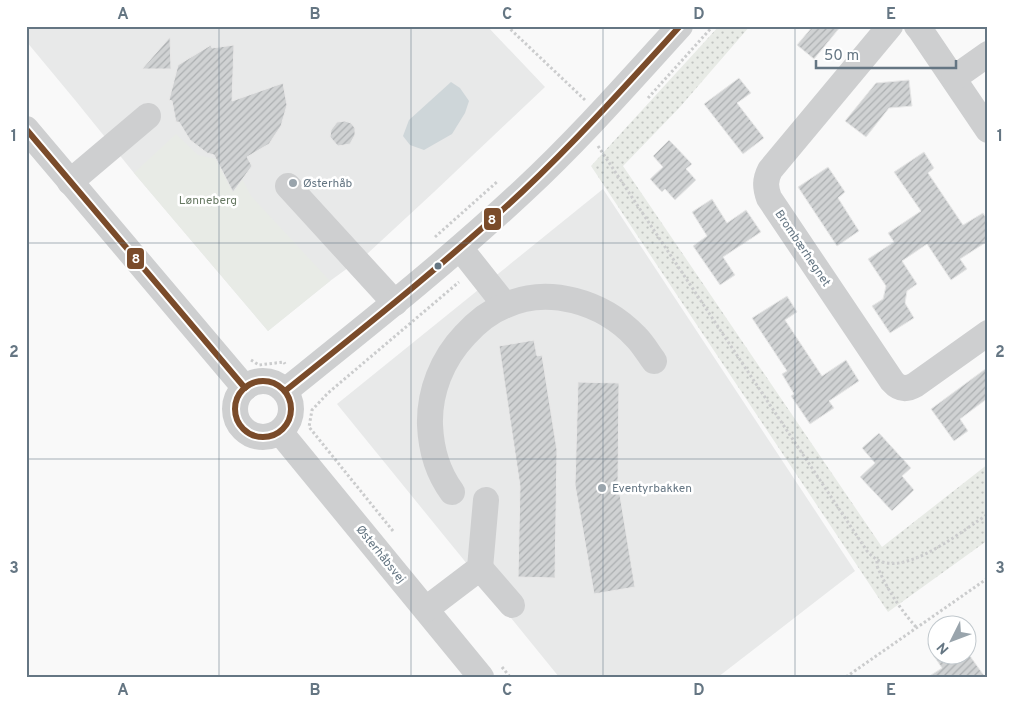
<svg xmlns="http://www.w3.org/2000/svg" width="1014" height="703" font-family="Overpass,sans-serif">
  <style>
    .built { fill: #e8e9e9 }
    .grass { fill: url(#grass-dots) }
    .park { fill: #e8ebe6 }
    .water { fill: #ced6d9 }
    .building { fill: url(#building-hatch); stroke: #e8e8e8 }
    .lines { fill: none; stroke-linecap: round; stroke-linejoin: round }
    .path { stroke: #cbcccd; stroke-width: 3; stroke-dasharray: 2.5 2.5; stroke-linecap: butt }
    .minor { stroke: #cecfd0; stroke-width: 26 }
    .bus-1-casing { stroke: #fff; stroke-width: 10 }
    .bus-1 { stroke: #7a4b2a; stroke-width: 6 }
    .grid { fill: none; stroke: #657683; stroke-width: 1; stroke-opacity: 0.55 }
    .poi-dot { fill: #99a4ac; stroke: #fff; stroke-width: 2 }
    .bus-dot { fill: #657683; stroke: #fff; stroke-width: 2 }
    .labels { text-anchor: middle; stroke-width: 5; stroke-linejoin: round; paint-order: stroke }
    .poi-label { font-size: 12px; fill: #657683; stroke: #fff; text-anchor: start }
    .park-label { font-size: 12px; fill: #687a64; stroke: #fff }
    .street-label { font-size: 12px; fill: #657683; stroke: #fff }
    .line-badge { stroke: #fff; stroke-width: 2 }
    .badge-label { font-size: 14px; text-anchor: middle; font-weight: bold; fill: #fff }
    .neatline { fill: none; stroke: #657683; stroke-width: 2 }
    .grid-label { font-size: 16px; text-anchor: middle; font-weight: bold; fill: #657683 }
  </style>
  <defs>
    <pattern id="grass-dots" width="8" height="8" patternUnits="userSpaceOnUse" patternTransform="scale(1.25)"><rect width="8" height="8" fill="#e8ebe6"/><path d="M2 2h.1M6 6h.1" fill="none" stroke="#c0c3c0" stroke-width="1.8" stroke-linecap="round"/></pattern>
    <pattern id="building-hatch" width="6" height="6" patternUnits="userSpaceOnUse" patternTransform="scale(1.25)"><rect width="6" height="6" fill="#d0d2d3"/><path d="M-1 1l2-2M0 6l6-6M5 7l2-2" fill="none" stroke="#acafb1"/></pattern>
  </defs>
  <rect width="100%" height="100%" fill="#f9f9f9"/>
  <g class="built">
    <path d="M26 26H487L545 87 434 192 367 254 330 281 268 331 134 173 75 100 26 41Z"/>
    <path d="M603 189 855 571 718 677H559L337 404Z"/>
  </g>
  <path class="grass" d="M719 26H750L680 107 623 166 882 547 988 464V540L888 612 591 166Z"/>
  <path class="park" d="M176 134 198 155 234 163 251 196 330 281 268 331 134 173Z"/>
  <path class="water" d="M451 82 460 88 469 101 465 113 452 134 424 150 410 145 403 136 409 120Z"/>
  <g class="building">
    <path d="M813 26H841L814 59 797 45Z"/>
    <path d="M170 37 171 69H142Z"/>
    <path d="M211 45 212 48 234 45 232 101 283 83 287 105 281 126 269 144 247 157 252 166 233 192 214 155 207 153 190 140 179 122H176L172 101 169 100 178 65Z"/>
    <path d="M739 78 751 93 737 103 764 138 743 154 704 104Z"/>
    <path d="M909 80 912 106 889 108 866 137 845 121 876 83Z"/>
    <path d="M345 121 351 123 355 128V135L350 144 338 146 330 137 331 130 337 122Z"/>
    <path d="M669 140 692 164 686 169 696 180 675 200 665 189 662 192 650 179 663 167 653 156Z"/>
    <path d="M924 152 934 168 928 173 963 225 983 213 988 221V241L960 259 967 269 951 280 927 244 902 261 917 284 907 291 905 303 914 318 890 333 872 306 883 299 886 286 868 259 894 242 888 233 921 211 894 172Z"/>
    <path d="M828 167 845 192 838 198 859 231 837 246 798 187Z"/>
    <path d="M712 199 727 223 746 210 761 232 723 257 735 275 720 285 693 246 707 236 692 212Z"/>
    <path d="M787 296 797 312 785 320 822 376 846 360 859 381 829 401 834 408 810 424 791 396 794 394 782 374 787 371 752 318Z"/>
    <path d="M534 340 537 356 542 355 557 450 555 578 518 577 520 486 499 346Z"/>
    <path d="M988 367V398L960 419 968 431 954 441 931 409Z"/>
    <path d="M578 382 619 383 618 483 635 587 594 594 575 485Z"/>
    <path d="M879 433 911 468 902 476 914 490 892 511 860 477 875 463 862 448Z"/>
    <path d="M934 656H970L985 677H928L942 668Z"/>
  </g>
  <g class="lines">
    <g class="path">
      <path d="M507 26 585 100"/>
      <path d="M648 98 713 26"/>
      <path d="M598 146 867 551C873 557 878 562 887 563 916 568 964 530 988 514"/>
      <path d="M435 237 498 181"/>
      <path d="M251 360 259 365 284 362 285 364"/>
      <path d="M393 531 309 427 312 410 328 393 459 282"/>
      <path d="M877 561V566C887 589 900 609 916 627"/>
      <path d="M502 667 510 677"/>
      <path d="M846 677 988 578"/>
    </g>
    <g class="minor">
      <path d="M890 26 770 170C765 180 765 187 769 198L892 381C899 389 906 390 915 385L988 333"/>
      <path d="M917 26 921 31 988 130"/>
      <path d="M954 78 988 54"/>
      <path d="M26 129 245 388"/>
      <path d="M70 182 148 116"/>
      <path d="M288 186 395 303"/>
      <path d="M460 248 505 305"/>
      <circle cx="263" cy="409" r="28"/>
      <path d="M285 391C366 326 447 262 523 191 579 139 629 82 680 26"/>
      <path d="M280 432 481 677"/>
      <path d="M452 492C438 473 431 449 430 425 429 392 442 359 465 335 476 323 489 312 504 306 548 285 603 302 636 337 643 344 648 353 654 361"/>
      <path d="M480 568 512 605"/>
      <path d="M426 609 480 568 486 500"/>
    </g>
    <defs>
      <g id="bus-1">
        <path d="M26 129 245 388"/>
        <circle cx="263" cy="409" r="28"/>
        <path d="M285 391C366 326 447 262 523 191 578 139 629 82 680 26"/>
      </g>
    </defs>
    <use href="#bus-1" class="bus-1-casing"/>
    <use href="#bus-1" class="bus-1"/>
  </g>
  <path class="grid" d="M219 26V677M411 26V677M603 26V677M795 26V677M26 243H988M26 459H988"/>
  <g class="poi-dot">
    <circle cx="293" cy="183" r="5"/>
    <circle cx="602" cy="488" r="5"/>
  </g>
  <circle class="bus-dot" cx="438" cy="266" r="4.5"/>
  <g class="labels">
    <g class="poi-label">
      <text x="303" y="187">Østerhåb</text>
      <text x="612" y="492">Eventyrbakken</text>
    </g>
    <g class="park-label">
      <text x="208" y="204">Lønneberg</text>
    </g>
    <g class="street-label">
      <text transform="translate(803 248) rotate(56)" y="4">Brombærhegnet</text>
      <text transform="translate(381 554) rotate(51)" y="4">Østerhåbsvej</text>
    </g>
  </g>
  <g class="line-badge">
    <rect x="483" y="207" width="19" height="24" rx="5" fill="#7a4b2a"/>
    <rect x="126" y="247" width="19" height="23" rx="5" fill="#7a4b2a"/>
  </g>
  <g class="badge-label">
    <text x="492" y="224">8</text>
    <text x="136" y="263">8</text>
  </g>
  <rect width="1014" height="703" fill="none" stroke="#ffffff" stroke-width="55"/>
  <g transform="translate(952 640) rotate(228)"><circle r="24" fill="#ffffff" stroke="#c1c8cd"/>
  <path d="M0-4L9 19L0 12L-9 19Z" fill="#99a4ac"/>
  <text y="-8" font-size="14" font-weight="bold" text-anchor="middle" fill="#657683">N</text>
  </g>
  <path d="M816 60v8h140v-8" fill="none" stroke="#657683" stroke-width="2.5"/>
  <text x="824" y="60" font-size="15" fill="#657683" stroke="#ffffff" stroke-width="4" paint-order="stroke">50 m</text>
  <rect x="28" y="28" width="958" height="648" class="neatline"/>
  <g class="grid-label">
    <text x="123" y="19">A</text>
    <text x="315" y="19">B</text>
    <text x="507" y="19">C</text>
    <text x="699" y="19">D</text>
    <text x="891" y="19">E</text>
    <text x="14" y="141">1</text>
    <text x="1000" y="141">1</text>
    <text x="14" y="357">2</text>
    <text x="1000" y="357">2</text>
    <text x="14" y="573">3</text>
    <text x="1000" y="573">3</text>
    <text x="123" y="695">A</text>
    <text x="315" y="695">B</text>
    <text x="507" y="695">C</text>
    <text x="699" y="695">D</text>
    <text x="891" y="695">E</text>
  </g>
</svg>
